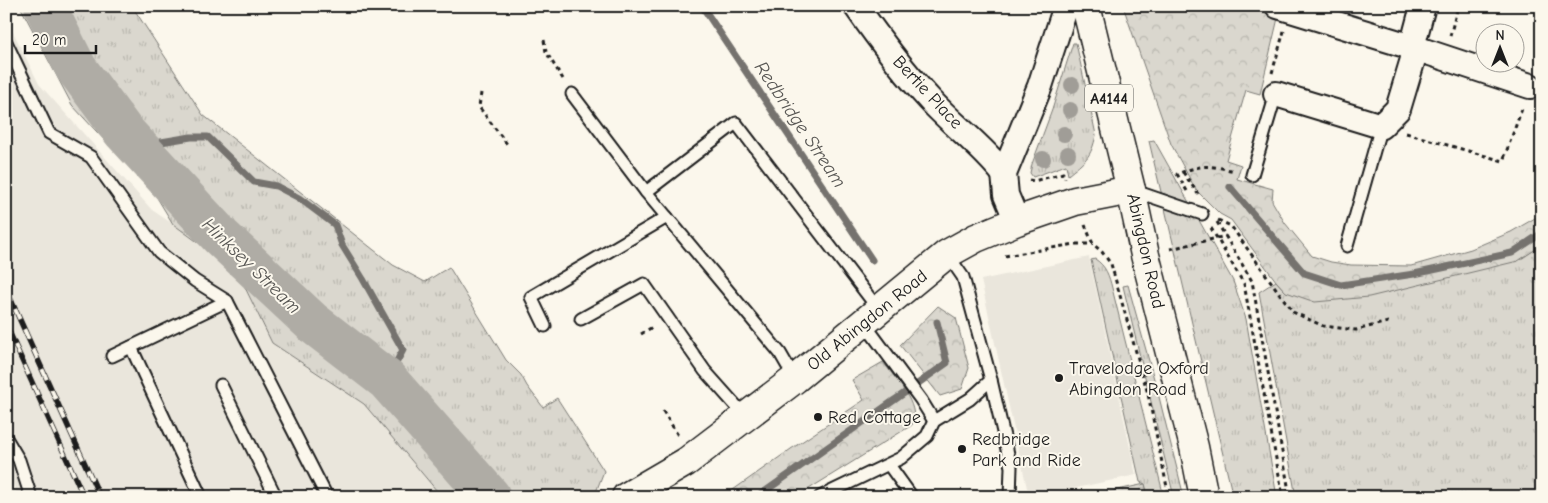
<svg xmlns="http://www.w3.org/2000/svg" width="1548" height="503" font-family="'Comic Neue',sans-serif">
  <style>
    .built { fill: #eae6dc }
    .grass { fill: url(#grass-tufts); stroke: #7b7a75 }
    .forest { fill: url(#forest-crowns); stroke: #7b7a75 }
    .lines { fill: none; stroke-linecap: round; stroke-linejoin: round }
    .stream { stroke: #74726e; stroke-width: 7 }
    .river { stroke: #afaca5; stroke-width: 42 }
    .service-casing { stroke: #1c1c1c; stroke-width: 15 }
    .minor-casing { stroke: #1c1c1c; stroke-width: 28 }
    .tertiary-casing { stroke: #1c1c1c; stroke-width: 31 }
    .primary-casing { stroke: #1c1c1c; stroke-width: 31 }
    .path { stroke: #1c1c1c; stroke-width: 3; stroke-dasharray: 4 4; stroke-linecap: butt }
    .service { stroke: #fbf7ec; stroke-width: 11 }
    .minor { stroke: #fbf7ec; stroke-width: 24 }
    .tertiary { stroke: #fbf7ec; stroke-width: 28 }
    .primary { stroke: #fbf7ec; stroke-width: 28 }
    .rail-casing { stroke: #1c1c1c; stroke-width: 5.5 }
    .rail { stroke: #fbf7ec; stroke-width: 4; stroke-dasharray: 11; stroke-linecap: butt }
    .tree { fill: #a09d97 }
    .poi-dot { fill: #1c1c1c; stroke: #fbf7ec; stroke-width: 2 }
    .labels { text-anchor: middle; stroke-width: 4; stroke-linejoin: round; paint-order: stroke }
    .shield { fill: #fbf7ec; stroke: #5f5e5a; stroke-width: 1 }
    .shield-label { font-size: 16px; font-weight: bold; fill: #1c1c1c }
    .street-label { font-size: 18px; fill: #1c1c1c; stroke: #fbf7ec }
    .poi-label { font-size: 18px; fill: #1c1c1c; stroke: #fbf7ec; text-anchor: start }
    .water-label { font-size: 19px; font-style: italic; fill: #575653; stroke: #fbf7ec }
  </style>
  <defs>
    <pattern id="grass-tufts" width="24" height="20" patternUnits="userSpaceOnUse" patternTransform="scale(1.25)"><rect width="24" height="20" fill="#dad7ce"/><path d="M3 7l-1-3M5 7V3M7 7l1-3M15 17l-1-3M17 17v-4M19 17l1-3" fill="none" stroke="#bab8b0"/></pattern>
    <pattern id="forest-crowns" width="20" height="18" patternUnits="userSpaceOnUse" patternTransform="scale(1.25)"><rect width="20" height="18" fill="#dad7ce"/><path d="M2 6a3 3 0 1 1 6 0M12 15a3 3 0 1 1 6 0" fill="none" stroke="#bab8b0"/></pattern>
  </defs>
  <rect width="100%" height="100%" fill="#fbf7ec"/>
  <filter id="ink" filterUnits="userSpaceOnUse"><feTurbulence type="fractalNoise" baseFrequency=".02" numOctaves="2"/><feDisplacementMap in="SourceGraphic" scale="10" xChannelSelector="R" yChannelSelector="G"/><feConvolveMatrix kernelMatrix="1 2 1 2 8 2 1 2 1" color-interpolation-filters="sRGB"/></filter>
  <g filter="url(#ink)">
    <g class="built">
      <path d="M6 18 39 84 152 210 234 265 272 343 364 404 442 497H19L6 471Z"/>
      <path d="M1089 257 1136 475 1035 497H1029L981 280Z"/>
    </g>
    <g class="grass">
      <path d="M20 6H132L203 115 393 265 425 282 449 267 506 360 521 375 527 386 543 407 557 398 604 471 596 492 586 497H442L364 404 272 343 237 271 173 224 156 196 72 105Z"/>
      <path d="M1073 43H1076L1096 135C1091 158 1085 161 1068 175L1066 165 1033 177 1030 173 1032 164 1052 110Z"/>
      <path d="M1154 140 1233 281 1246 319 1277 497H1233L1149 141Z"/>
      <path d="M1542 245V497H1296L1259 292 1276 281 1286 292 1517 261Z"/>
      <path d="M1095 259C1106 266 1109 276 1112 288L1164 497H1148L1145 484 1140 482 1091 260Z"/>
      <path d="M1128 285 1159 397 1184 497H1174L1123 286Z"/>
    </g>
    <g class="forest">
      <path d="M1123 6H1254L1263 12 1278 18 1260 94 1246 90 1226 160 1241 165 1237 179 1273 189 1272 201 1285 223 1312 256 1331 262 1351 265 1411 266 1471 249 1511 232 1542 214V245L1518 261 1369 297 1315 302 1286 292 1276 281 1231 220 1220 214 1196 190 1171 144Z"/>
      <path d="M938 306 956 318 969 368 962 389 940 396 900 345Z"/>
      <path d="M883 362C894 377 921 405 912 425L796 497H723L791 449 864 400 852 380Z"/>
      <path d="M1145 484 1148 497H1085Z"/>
    </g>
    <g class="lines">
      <g class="stream">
        <path d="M702 6 872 260"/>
        <path d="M137 146 191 137H208L254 182 276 186 299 198 335 225 342 245 363 279 403 350 387 380"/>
        <path d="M1230 187 1304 273 1341 285 1414 274 1512 253 1542 233"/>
        <path d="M757 497 947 363 937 322"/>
      </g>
      <path class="river" d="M45 6 76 68 123 131 221 237 313 323 387 380 490 497"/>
      <defs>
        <g id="service">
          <path d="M6 42 49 133 91 157 159 252 195 281 227 301"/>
          <path d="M572 94 646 192"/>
          <path d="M1252 175 1276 94"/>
          <path d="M1132 190 1202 214"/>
          <path d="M1347 246 1381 126"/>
          <path d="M947 254 963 277 991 380 1011 467 1010 497"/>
          <path d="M581 319 644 284 705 371 746 417"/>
          <path d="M864 323 921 400 934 421"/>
          <path d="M545 326 531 297 667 217"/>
          <path d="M131 347 201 497"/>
          <path d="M112 356 227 301 327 497"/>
          <path d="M795 379 780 353 646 192 736 123 879 310"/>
          <path d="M221 385 276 497"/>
          <path d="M6 438 19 460 31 497"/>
          <path d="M889 465 912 497"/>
          <path d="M820 497 901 458 927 436 934 421 970 399 991 380"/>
        </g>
        <g id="minor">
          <path d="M856 6C879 39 903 71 930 100 954 126 982 146 1004 174"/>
          <path d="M1278 6 1412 47 1530 86"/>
          <path d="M1276 94 1381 126 1398 109 1413 59 1412 47 1423 6"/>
          <path d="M1017 221 1006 195 1004 174 1040 86 1066 6"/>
        </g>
        <path id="tertiary" d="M626 497 686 462 795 379 947 254 976 238 1017 221 1075 201 1131 190"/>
        <path id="primary" d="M1086 6 1131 190 1145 255 1194 447 1204 497"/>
      </defs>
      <use href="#service" class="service-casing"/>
      <use href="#minor" class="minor-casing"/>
      <use href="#tertiary" class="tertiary-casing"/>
      <use href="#primary" class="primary-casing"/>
      <g class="path">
        <path d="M1450 36 1458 6"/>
        <path d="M544 40 546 52 563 79"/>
        <path d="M1272 73 1284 31"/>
        <path d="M481 93 479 107 507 144"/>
        <path d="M1406 133 1503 161 1523 106"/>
        <path d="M1183 172 1198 194"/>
        <path d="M1029 180 1034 181 1063 173 1065 178"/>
        <path d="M1187 191 1177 174C1203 164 1208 165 1235 171"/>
        <path d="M1218 220 1231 226 1293 312 1323 326 1356 330 1392 321"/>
        <path d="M1217 222 1252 281 1290 497"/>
        <path d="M1085 225 1093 244 1102 252 1111 264 1148 394 1169 497"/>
        <path d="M1211 228 1244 284 1283 497"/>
        <path d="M1170 249 1226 236"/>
        <path d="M1005 256 1075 244H1093"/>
        <path d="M641 334 654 326"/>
        <path d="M663 411 679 437"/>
      </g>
      <use href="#service" class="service"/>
      <use href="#minor" class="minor"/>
      <use href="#tertiary" class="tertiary"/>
      <use href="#primary" class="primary"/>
      <defs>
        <g id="rail">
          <path d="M6 289 100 497"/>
          <path d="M6 325 84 497"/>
        </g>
      </defs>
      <use href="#rail" class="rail-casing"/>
      <use href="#rail" class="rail"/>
    </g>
    <g class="tree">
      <circle cx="1072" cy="85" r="8"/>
      <circle cx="1070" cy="110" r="8"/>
      <circle cx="1064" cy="134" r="8"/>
      <circle cx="1068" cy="154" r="8"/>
      <circle cx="1043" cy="159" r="8"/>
    </g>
  </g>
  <g class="poi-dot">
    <circle cx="1059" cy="378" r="5"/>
    <circle cx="818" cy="417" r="5"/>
    <circle cx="962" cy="449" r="5"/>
  </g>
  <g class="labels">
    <rect class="shield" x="1085" y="84.5" width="48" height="27" rx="4"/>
    <g class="shield-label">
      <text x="1109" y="104">A4144</text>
    </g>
    <g class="street-label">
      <text transform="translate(928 92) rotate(47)" y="6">Bertie Place</text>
      <text transform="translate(1146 251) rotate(77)" y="6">Abingdon Road</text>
      <text transform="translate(867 320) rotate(-39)" y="6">Old Abingdon Road</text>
    </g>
    <g class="poi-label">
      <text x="1069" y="374">Travelodge Oxford<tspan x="1069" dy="21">Abingdon Road</tspan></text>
      <text x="828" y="423">Red Cottage</text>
      <text x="972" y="445">Redbridge<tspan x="972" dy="21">Park and Ride</tspan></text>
    </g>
    <g class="water-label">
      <text transform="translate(801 124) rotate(56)" y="7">Redbridge Stream</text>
      <text transform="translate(252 265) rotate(44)" y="7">Hinksey Stream</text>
    </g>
  </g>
  <rect width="1548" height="503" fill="none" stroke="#fbf7ec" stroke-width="25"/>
  <rect x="12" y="12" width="1523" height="478" fill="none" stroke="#1c1c1c" stroke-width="2" filter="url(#ink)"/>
  <g transform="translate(1500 48)"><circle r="24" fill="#fbf7ec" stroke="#a29f99"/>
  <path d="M0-4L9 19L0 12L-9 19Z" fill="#1c1c1c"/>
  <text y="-8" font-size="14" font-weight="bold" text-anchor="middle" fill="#1c1c1c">N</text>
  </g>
  <path d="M25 45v8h71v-8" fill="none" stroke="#1c1c1c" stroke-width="2.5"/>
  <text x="32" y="45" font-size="15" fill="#1c1c1c" stroke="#fbf7ec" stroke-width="4" paint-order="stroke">20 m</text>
</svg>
